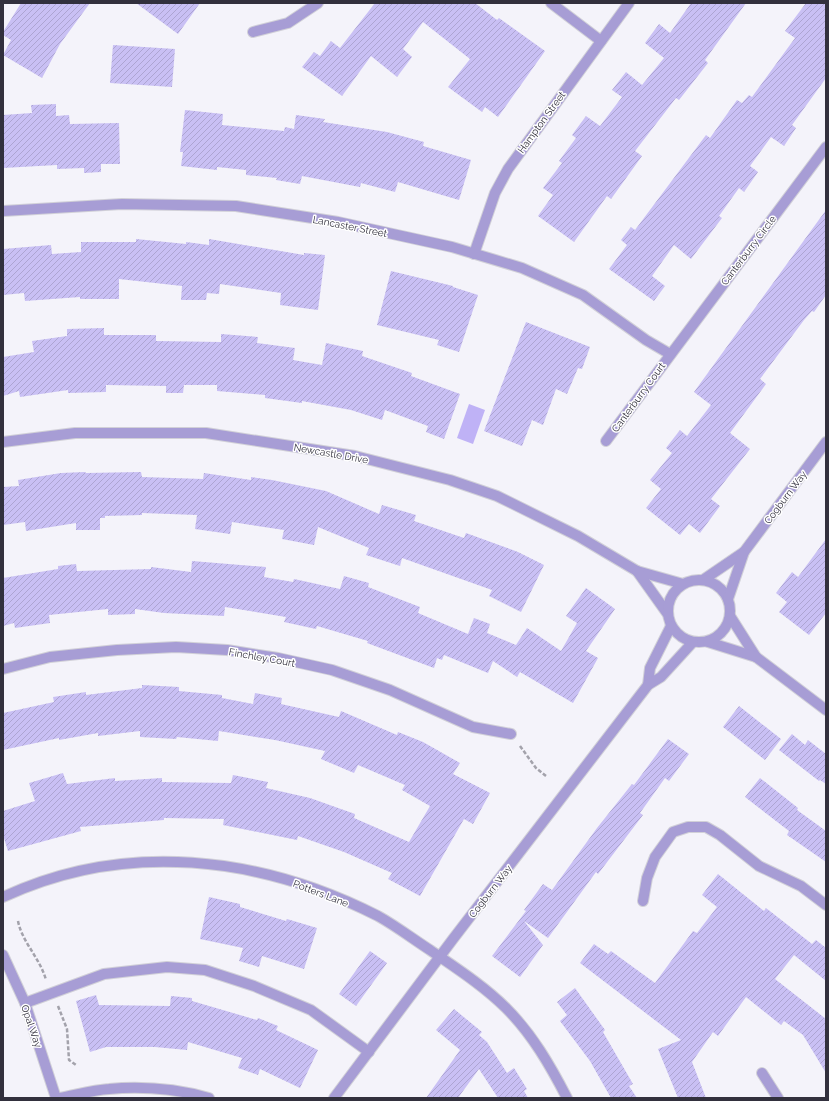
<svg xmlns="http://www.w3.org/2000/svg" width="829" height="1101" font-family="Raleway,sans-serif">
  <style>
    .water { fill: #bfb2f6 }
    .building { fill: url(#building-hatch) }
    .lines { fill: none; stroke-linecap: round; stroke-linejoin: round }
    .minor-casing { stroke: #d1d0d8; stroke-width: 12 }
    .path { stroke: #a3a2ab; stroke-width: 2.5; stroke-dasharray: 4 2; stroke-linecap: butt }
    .minor { stroke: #a79dd5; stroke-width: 10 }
    .labels { text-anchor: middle; stroke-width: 3; stroke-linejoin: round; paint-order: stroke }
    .street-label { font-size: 10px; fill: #32303d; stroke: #fff }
  </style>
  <defs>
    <pattern id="building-hatch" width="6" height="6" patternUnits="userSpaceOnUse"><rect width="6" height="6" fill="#c9c0f4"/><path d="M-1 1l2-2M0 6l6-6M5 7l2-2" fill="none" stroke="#ada5d2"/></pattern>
  </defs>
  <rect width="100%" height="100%" fill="#f4f3fa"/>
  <path class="water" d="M469 404 485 410 473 444 457 438Z"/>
  <g class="building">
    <path d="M21 3H90L60 44 42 78 3 55 11 40 3 35V32Z"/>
    <path d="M136 3H200L178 34Z"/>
    <path d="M375 3H475L497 20 499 18 545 51 498 117 485 107 482 112 448 87 470 59 423 22 403 49 412 57 397 77 371 56 342 96 302 67 314 52 320 56 331 41 340 48Z"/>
    <path d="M691 3H746L705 60 708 63 679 100 676 98 635 151 642 156 611 199 607 196 574 242 538 216 553 195 543 188 562 163 559 161 576 138 572 135 586 116 600 126 622 97 612 90 626 72 642 85 664 58 645 43 659 24 670 33Z"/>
    <path d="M806 3H826V78L792 125 796 128 784 146 771 137 750 166 758 172 744 192 739 188 719 216 722 218 691 259 674 245 652 276 665 286 654 301 609 269 627 245 621 240 631 227 635 230 706 135 710 138 737 100 742 103 749 95 752 97 795 38 785 31Z"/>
    <path d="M113 45 175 49 172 87 110 83Z"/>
    <path d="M56 104V116L69 115 70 124 119 123 120 164H101V172L84 173V168L57 169V165L3 168V115L32 113 31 105Z"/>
    <path d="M185 110 223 114 222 125 284 131 285 127 294 129 296 115 325 119 323 122 387 132 424 142 423 146 471 160 459 200 398 182 395 192 361 183 360 187 302 176 300 184 276 180 277 178 246 175V170L217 167V170L181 166 183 152H180Z"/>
    <path d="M826 210V295L814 312 812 311 804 320 760 379 766 384 730 433 750 449 711 499 720 506 700 533 689 524 680 535 646 508 661 489 650 480 672 453 666 448 680 430 687 436 711 405 694 392Z"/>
    <path d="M136 239 186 244V242L209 245V239L304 255V253L325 255 318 310 280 305 281 293 220 284 219 294 207 293 206 300H181L182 286 119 279V299H80V297L25 301 24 293 3 295V249L51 245 52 254 81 252V242H136Z"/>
    <path d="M391 271 453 286V287L478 295 459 352 437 345 439 340 377 325Z"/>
    <path d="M526 322 590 347 582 369 578 368 567 394 556 389 543 425 532 420 522 446 484 431Z"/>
    <path d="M104 328V335H156V341L221 342V334L258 337 257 343 295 348 293 360 322 365 326 343 363 351 362 356 412 373 411 376 460 394 444 439 426 432 428 426 385 410 382 420 351 410 302 401V403L265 398V395L217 391V385H184L183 393H166V386L106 385V392L68 393V390L20 397 19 391 3 396V357L34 352 32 341 67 336V329Z"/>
    <path d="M85 472 86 473 141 472 142 477 203 479 204 473 251 480V477L272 480 326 491 379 514 382 505 416 515 414 521 464 538 466 533 518 552 544 565 521 612 489 596 492 590 402 558 400 566 366 555 369 548 318 527 314 545 282 539 284 530 232 522 230 534 195 529 197 515 142 513V515L105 516V518H100V530H76V523L26 531 25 522 3 525V487L19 486 18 480 61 473Z"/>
    <path d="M826 539V613L809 635 779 612 787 602 776 593 792 572 798 577Z"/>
    <path d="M192 561 266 567 264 577 293 582 294 579 340 589 344 576 369 583 368 587 420 607 418 613 468 634 474 618 490 624 487 633 516 645 527 628 561 651 577 623 566 616 586 588 615 609 586 651 598 658 573 703 520 672 517 677 493 661 488 673 444 655 442 660 437 658 434 668 367 643 368 641 317 626 316 629 284 622 286 617 225 607 224 616 164 613 135 609V614L108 615V609L49 615 50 623 15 628 14 623 3 626V578L58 569V566L76 564 77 571 151 569V567L191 572Z"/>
    <path d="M142 685 179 687V691L222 695V698L253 704 255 693 282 698 281 704 339 717 341 711 397 735 398 732 423 742 460 763 453 774 490 793 473 824 464 819 420 896 388 879 392 873 344 852 298 836 297 840 223 825 224 819 164 818V820L80 827 81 831 8 851 3 835V811L35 801 29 783 63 773 67 784 115 778V781L162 778V782L231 783 233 775 268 782 266 788 310 798 355 814 354 818 409 842 430 806 402 790 405 785 358 765 354 773 321 759 325 751 275 740 219 731 218 741 177 737 176 739 140 737V731L98 736V733L59 740V738L3 750V713L54 702 53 697 86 692V695L142 688Z"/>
    <path d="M739 706 781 739 765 760 723 727Z"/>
    <path d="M792 734 805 745 808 740 826 754V784L820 780 819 781 779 750Z"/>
    <path d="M668 739 689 754 669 781 665 778 640 813 643 815 598 874 596 872 548 938 524 921 543 945 520 977 492 956 526 911 524 910 543 884 552 890 597 828 632 784 634 785Z"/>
    <path d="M760 778 798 808 797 810 826 831V862L787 835 789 831 745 797Z"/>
    <path d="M718 874 764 911 766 908 812 944 816 940 826 948V981L794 955 775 979 826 1019V1073L803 1035 784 1021 781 1025 746 997 718 1036 713 1032 692 1062 706 1098H678L658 1049 681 1040 580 963 594 944 608 954 611 951 655 983 693 931 697 933 717 907 702 895Z"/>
    <path d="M209 897 240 904V907L286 921 287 919 317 928 304 969 262 956 259 967 239 961 243 948 200 939Z"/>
    <path d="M370 951 387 963 356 1006 339 994Z"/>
    <path d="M575 988 605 1030 603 1032 633 1084 629 1086 637 1098H611L590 1061 560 1021 567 1015 557 1002Z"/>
    <path d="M96 995 99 1005 170 1006 171 996 192 998V1001L257 1020 258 1018 278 1026 276 1030 318 1050 300 1088 260 1069 258 1075 238 1068 242 1058 188 1042 187 1050 155 1047H106L90 1052 76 1001Z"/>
    <path d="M454 1009 482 1032 479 1035 487 1042 507 1073 514 1068 527 1089 524 1091 528 1098H498L479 1069 458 1098H426L460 1050 436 1030Z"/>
  </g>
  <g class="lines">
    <defs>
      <g id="minor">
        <path d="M551 3 601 41"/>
        <path d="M253 32 288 23 318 3"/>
        <path d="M3 211 122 204 236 206 338 222 452 247 522 268 583 295 646 340 670 354"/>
        <path d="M474 254 495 193 508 169 629 3"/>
        <path d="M606 441 826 147"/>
        <path d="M3 442 75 433H206L355 456 450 480 497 496 578 536 637 571 683 584"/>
        <path d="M637 571 667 613"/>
        <path d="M703 580 744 552"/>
        <circle cx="699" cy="611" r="31"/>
        <path d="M728 599 744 552 826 442"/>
        <path d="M730 616 756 657"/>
        <path d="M708 642 756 657 826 710"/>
        <path d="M3 669 50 657 117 650 176 647 227 650 278 658 332 670 390 690 473 727 511 734"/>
        <path d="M648 685 650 668 671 626"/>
        <path d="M3 897C125 840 260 856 378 916 396 926 413 939 430 950 456 968 484 986 506 1008 532 1034 550 1065 567 1098"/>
        <path d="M643 901 647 878 655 857 673 832 688 827H706L720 835 759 866 801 886 826 905"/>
        <path d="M3 955 25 1003 56 1098"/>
        <path d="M25 1003 104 974 167 967 205 970 254 986 311 1010 369 1052"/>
        <path d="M762 1073 778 1098"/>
        <path d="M60 1098C76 1095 93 1090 109 1089 143 1086 177 1089 209 1098"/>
        <path d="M334 1098 453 939 648 685 661 677 693 642"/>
      </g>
    </defs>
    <use href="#minor" class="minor-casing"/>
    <g class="path">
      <path d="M520 746 536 768 546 776"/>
      <path d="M18 921C22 942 40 958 46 980"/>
      <path d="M58 1006 67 1029 69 1060 76 1065"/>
    </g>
    <use href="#minor" class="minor"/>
  </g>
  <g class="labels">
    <g class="street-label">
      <text transform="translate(541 122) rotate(-54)" y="4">Hampton Street</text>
      <text transform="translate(350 226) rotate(11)" y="4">Lancaster Street</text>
      <text transform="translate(748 250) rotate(-53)" y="4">Canterburry Circle</text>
      <text transform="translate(638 397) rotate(-54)" y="4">Canterburry Court</text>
      <text transform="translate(331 453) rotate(10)" y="4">Newcastle Drive</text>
      <text transform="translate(785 497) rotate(-53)" y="4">Cogburn Way</text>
      <text transform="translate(262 657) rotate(10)" y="4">Finchley Court</text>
      <text transform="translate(490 891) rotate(-52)" y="4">Cogburn Way</text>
      <text transform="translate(321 893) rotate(21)" y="4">Potters Lane</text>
      <text transform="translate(32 1026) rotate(71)" y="4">Opal Way</text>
    </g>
  </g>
  <rect width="829" height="1101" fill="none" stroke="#32303d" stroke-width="8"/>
</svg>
